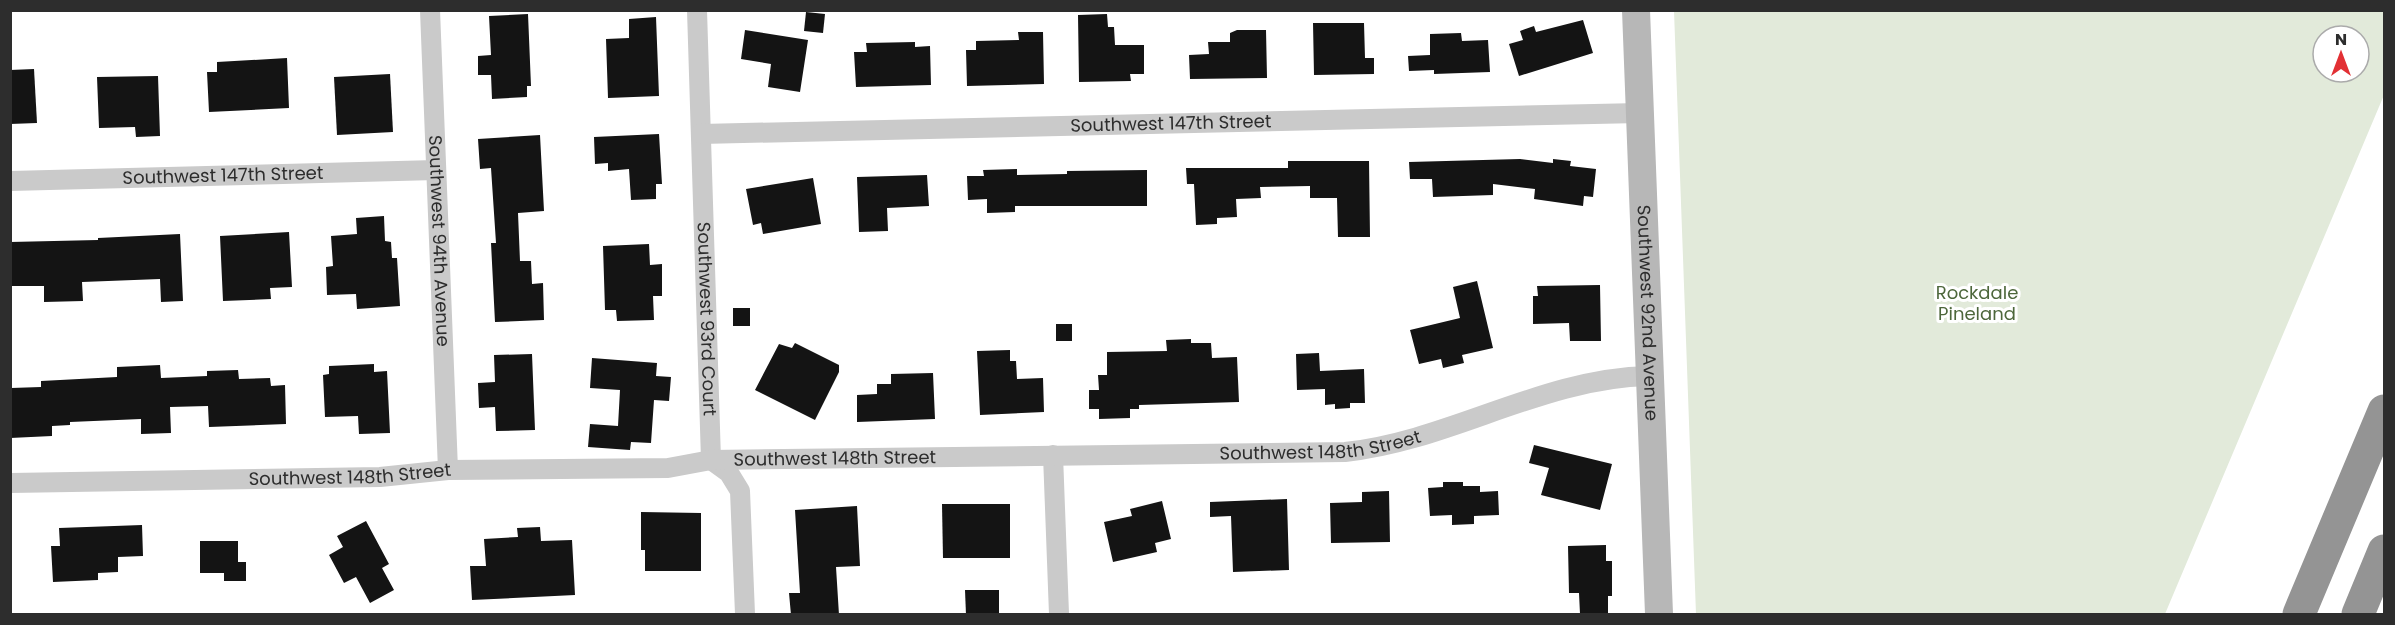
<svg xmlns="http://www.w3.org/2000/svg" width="2395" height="625" font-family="Poppins,sans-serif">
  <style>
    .green { fill: #e2eada; fill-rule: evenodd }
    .building { fill: #141414 }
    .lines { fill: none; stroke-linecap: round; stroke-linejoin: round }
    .street { stroke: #cacaca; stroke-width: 20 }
    .secondary { stroke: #b7b7b7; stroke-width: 28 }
    .highway { stroke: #949494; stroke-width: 33 }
    .labels { text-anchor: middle; stroke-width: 6; stroke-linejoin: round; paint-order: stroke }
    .street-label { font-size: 18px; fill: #2d2d2d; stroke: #fff }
    .park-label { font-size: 18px; fill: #4d673b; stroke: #fff }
  </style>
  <rect width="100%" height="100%" fill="#fff"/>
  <path class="green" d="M1674 11H2384V95L2165 614H1696ZM2323 36H2359V72H2323Z"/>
  <g class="building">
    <path d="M806 12 825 14 823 33 804 31Z"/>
    <path d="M528 14 531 86H527V97L492 99 491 75H478V56L491 55 489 16Z"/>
    <path d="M1107 14 1108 27H1114L1115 45H1144V74H1130L1131 81 1079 82 1078 15Z"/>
    <path d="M656 17 659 96 608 98 606 39 629 38V19Z"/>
    <path d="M1583 20 1593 53 1519 76 1509 44 1523 40 1520 31 1534 26 1536 32Z"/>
    <path d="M1313 23H1364L1365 58H1374V74L1314 75Z"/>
    <path d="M745 30 808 40 800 92 768 87 771 64 741 59Z"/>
    <path d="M1237 30H1266L1267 78 1190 79 1189 55 1209 54 1208 42H1230V33Z"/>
    <path d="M1018 32H1043L1044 84 967 86 966 50H976V41L1019 40Z"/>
    <path d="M1461 33 1462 41 1488 40 1490 72 1434 74V70L1409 71 1408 56 1430 55V34Z"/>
    <path d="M915 42V47L930 46 931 85 856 87 854 52H867L866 43Z"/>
    <path d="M287 58 289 108 209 112 207 72H217V62Z"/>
    <path d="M34 69 37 123 10 124V70Z"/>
    <path d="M390 74 393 132 337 135 334 77Z"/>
    <path d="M158 76 160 136 136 137 135 127 99 128 97 77Z"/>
    <path d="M659 134 662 184H656V199L631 200 629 169 608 171V163L595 164 594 137Z"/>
    <path d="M540 135 544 211 518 213 520 261H531L532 284 543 283 544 320 495 322 491 243H496L491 168 480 169 478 139Z"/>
    <path d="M1520 159 1553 163V159L1571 161 1570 166 1596 169 1593 197 1584 196 1583 206 1534 199 1535 189 1493 184V195L1433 197 1432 179H1410L1409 162Z"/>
    <path d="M1288 161H1369L1370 237H1338L1337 198H1310V186L1260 187 1261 198 1236 199 1237 217 1217 218V224L1196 225 1194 184H1187L1186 168H1288Z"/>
    <path d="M1017 169V175L1067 174V171L1147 170V206H1015V212L987 213V199L968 200 967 176H984L983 170Z"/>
    <path d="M927 175 929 206 887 208 888 231 859 232 857 177Z"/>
    <path d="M813 178 821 224 763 234 761 223 753 225 746 189Z"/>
    <path d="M384 216 385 241 391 242 392 258H397L400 306 357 309 356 294 327 295 326 267 333 266 331 236 357 234 356 218Z"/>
    <path d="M289 232 292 287 270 288 271 299 223 301 220 236Z"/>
    <path d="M180 234 183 301 161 302 160 279 82 282 83 301 44 302V286H10V242L98 240V238Z"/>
    <path d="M649 244 650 265 662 264V296H653L654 320 617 321 616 310H605L603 246Z"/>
    <path d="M1477 281 1493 348 1462 355 1464 363 1443 368 1441 359 1419 364 1410 330 1460 318 1453 287Z"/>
    <path d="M1600 285 1601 341H1570L1569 323 1533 324V296H1538L1537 286Z"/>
    <rect x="733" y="308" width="17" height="18"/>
    <rect x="1056" y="324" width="16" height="17"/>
    <path d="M1191 339V343H1211L1212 358 1237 357 1239 402 1139 405V409H1130V418L1099 419V409H1089V390H1099L1098 375H1107V352L1167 351 1166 340Z"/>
    <path d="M795 343 839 365V372L815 420 755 390 779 344 792 348Z"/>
    <path d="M1010 350V361H1016L1017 379 1043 378 1044 412 980 415 977 351Z"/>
    <path d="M1319 353 1320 371 1364 369 1365 403H1350V408L1335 409V404L1325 405V389L1297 390 1296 354Z"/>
    <path d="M532 354 535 430 496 431 495 407 479 408 478 383 495 382 494 355Z"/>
    <path d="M592 358 657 363 656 376 671 377 669 401 654 400 651 443 631 442 630 450 588 447 590 424 618 426 620 390 590 388Z"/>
    <path d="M374 364V372L387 371 390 433 359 434 358 416 325 417 323 375 329 374V366Z"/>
    <path d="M160 365 161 378 207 376V371L238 370 239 379 270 378 271 386 285 385 286 424 209 427 208 406 170 407 171 433 141 434V419L70 422V425L52 426V436L10 438 11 388 41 387V381L117 377V367Z"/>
    <path d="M933 373 935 419 857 422V395L877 394V384H891V374Z"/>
    <path d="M1534 445 1612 464 1600 510 1541 495 1549 468 1529 463Z"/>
    <path d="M1443 482H1463V486H1480V492L1498 491 1499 515 1474 516V524L1452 525V515L1430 516 1428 488 1443 487Z"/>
    <path d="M1389 491 1390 542 1331 543 1330 503 1362 502V492Z"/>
    <path d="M1287 499 1289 570 1233 572 1231 516 1210 517V502Z"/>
    <path d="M1162 501 1171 539 1155 543 1157 552 1113 562 1104 522 1132 516 1130 509Z"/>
    <path d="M942 504H1010V558H943Z"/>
    <path d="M857 506 860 566 836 567 839 615H791L789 593H800L795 510Z"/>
    <path d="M641 512 701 513V571H645V550H641Z"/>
    <path d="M366 521 389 564 382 568 394 590 370 603 356 577 344 583 329 555 343 547 337 536Z"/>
    <path d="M142 525 143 556 118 557V572L98 573V580L53 582 51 546H60L59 528Z"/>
    <path d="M540 527 541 541 572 540 575 595 472 600 470 566H486L484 539 518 537 517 528Z"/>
    <path d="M200 541H238V562H246V581H224V573H200Z"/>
    <path d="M1606 545V561H1612V596H1608V614H1580L1579 593H1569L1568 546Z"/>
    <path d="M965 590H999V615H966Z"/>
  </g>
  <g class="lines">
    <g class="street">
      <path id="s1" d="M430 10 448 470"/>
      <path id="s2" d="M697 10 711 460"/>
      <path id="s3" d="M701 134 1640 113"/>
      <path id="s4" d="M10 181 436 170"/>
      <path d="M1053 455 1059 614"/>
      <path d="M711 460 729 473 740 491 745 614"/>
      <path id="s5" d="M10 483 380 477 448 470 668 468 711 460 1345 452C1450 441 1542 378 1649 376"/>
    </g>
    <path class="secondary" id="s6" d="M1636 10 1659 614"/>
    <g class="highway">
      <path d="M2299 614 2384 411"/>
      <path d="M2358 614 2384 551"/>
    </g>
  </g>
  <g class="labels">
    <g class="street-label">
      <text dy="6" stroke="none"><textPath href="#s3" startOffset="470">Southwest 147th Street</textPath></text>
      <text dy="6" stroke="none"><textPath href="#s4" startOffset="213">Southwest 147th Street</textPath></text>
      <text dy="6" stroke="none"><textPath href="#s1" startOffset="231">Southwest 94th Avenue</textPath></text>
      <text dy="6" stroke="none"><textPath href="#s6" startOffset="303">Southwest 92nd Avenue</textPath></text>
      <text dy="6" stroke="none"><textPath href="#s2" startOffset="309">Southwest 93rd Court</textPath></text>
      <text dy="6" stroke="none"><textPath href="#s5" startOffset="1312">Southwest 148th Street</textPath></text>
      <text dy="6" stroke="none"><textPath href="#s5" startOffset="826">Southwest 148th Street</textPath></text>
      <text dy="6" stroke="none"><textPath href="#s5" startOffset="340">Southwest 148th Street</textPath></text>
    </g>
    <g class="park-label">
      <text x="1977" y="299">Rockdale<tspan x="1977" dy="21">Pineland</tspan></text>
    </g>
  </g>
  <rect width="2395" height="625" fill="none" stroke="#2d2d2d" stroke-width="24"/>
  <g transform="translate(2341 54)"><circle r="28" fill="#ffffff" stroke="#ababab" stroke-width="1.5"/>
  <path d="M0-4.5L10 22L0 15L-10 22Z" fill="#e23034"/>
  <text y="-9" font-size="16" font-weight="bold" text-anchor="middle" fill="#2d2d2d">N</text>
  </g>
</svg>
